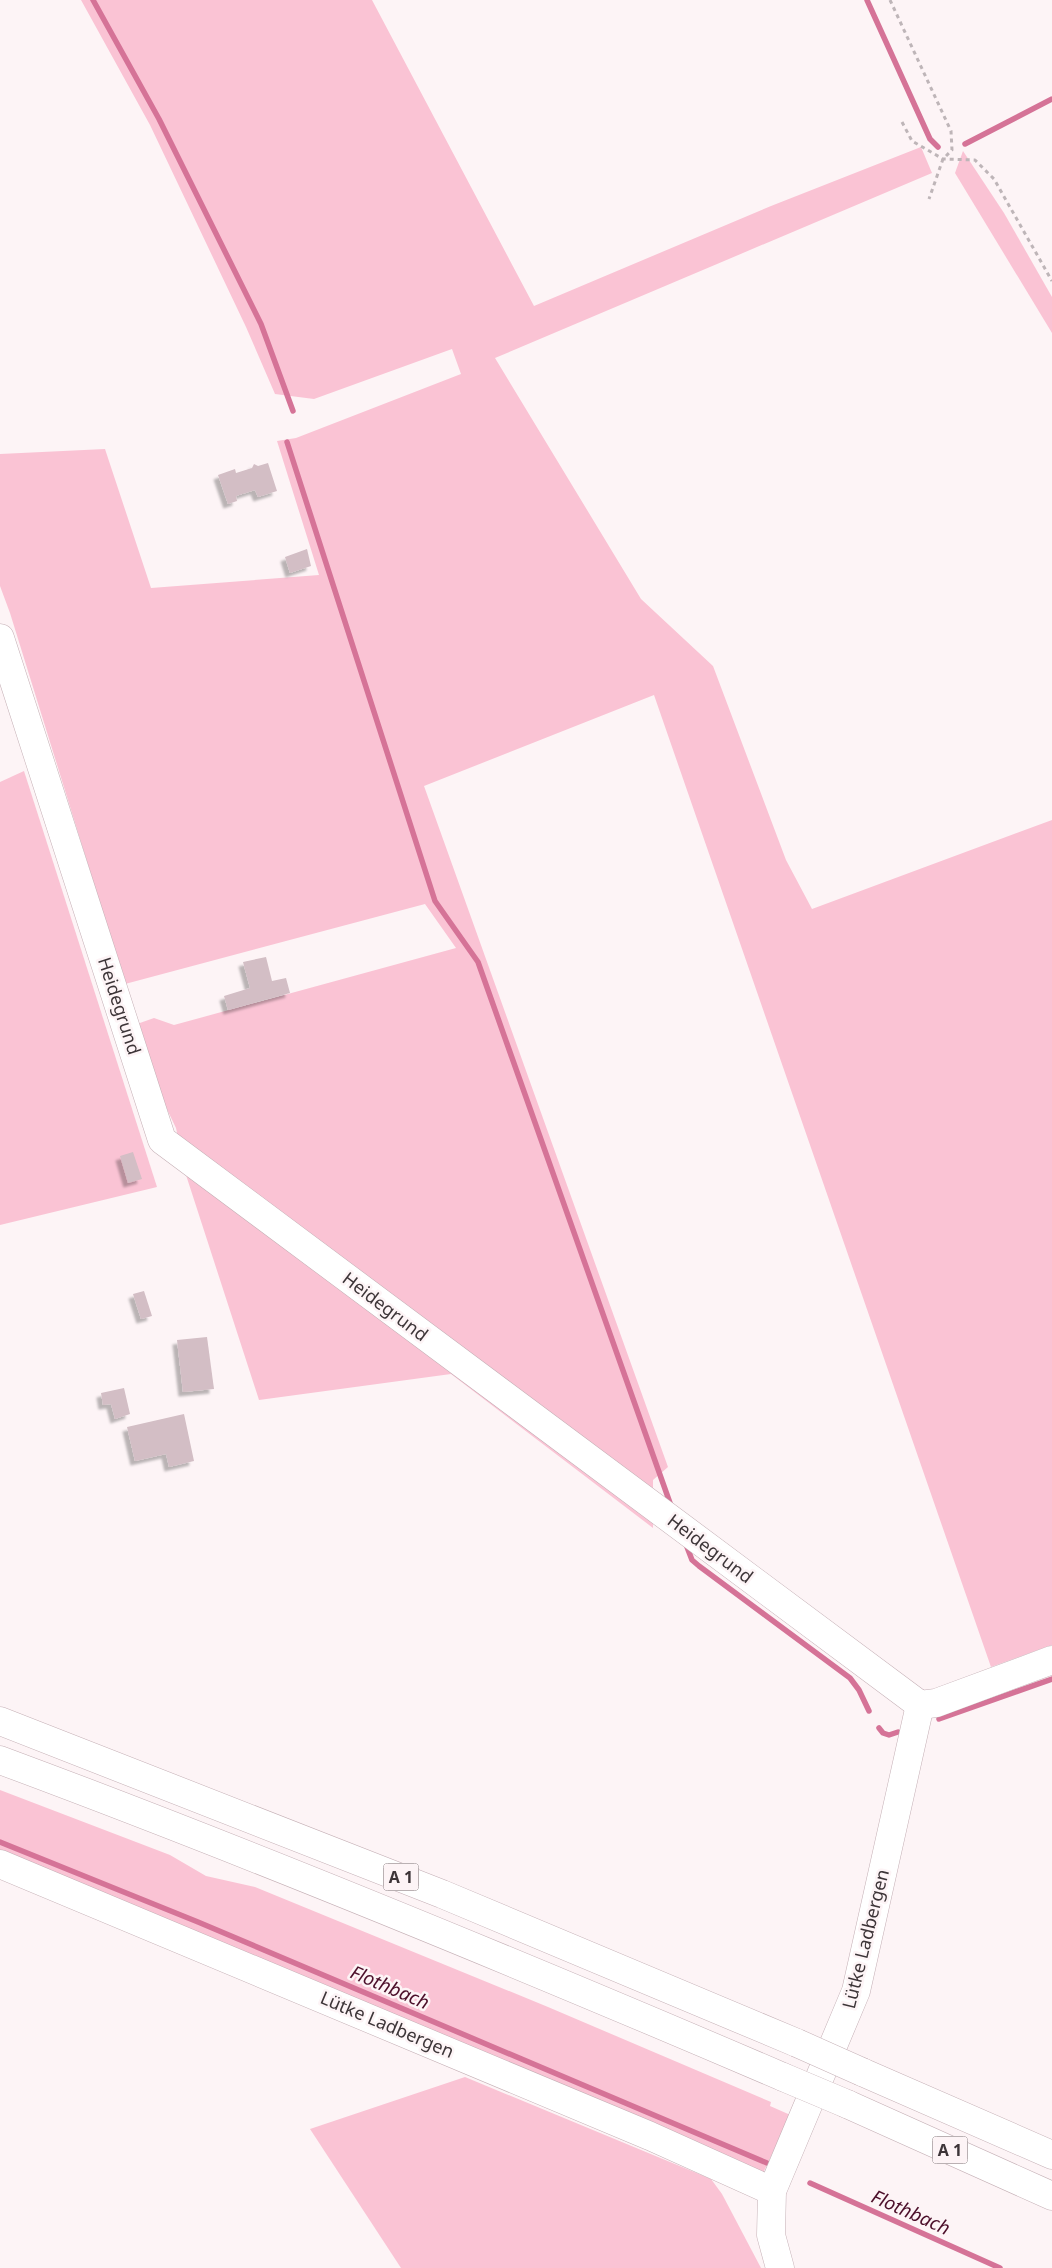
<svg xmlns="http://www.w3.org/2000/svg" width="1052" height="2268" font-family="'Noto Sans',sans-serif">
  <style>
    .green { fill: #fac3d4 }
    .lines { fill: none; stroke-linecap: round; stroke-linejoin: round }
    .stream { stroke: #d57397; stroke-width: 5.5 }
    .building { fill: #d3bec5; filter: url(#shadow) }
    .minor-casing { stroke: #c5b0b6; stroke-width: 29 }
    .highway-casing { stroke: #c5b0b6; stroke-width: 29 }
    .path { stroke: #beb5b8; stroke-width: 3; stroke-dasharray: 4 4; stroke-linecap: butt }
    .minor { stroke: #fff; stroke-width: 28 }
    .highway { stroke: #fff; stroke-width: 28 }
    .highway-bridge-casing { stroke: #c5b0b6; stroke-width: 29; stroke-linecap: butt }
    .highway-bridge { stroke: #fff; stroke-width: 28 }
    .labels { text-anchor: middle; stroke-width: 5; stroke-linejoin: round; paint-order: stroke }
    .shield { fill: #fdf4f6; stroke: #776e71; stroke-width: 1 }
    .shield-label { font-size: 16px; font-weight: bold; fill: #3d3538 }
    .street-label { font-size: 18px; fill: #3d3538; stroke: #fdf4f6 }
    .water-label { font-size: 19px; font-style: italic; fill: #4c0f2a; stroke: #fdf4f6 }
  </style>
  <defs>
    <filter id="shadow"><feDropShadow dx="-4.5" dy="4.5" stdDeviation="1" flood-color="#0004"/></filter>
  </defs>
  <rect width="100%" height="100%" fill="#fdf4f6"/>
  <g class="green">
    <path d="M81 0H372L534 306 771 206 921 147 932 173 495 358 641 599 713 666 786 860 812 909 1052 820V1645L991 1667 654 695 424 786 668 1467 653 1480V1528L451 1374 259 1400 186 1175 176 1128 164 1103 137 1024 154 1018 174 1025 456 948 425 904 125 984 10 613 0 586V454L105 449 151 588 319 575 277 441 296 438 461 374 452 349 314 399 275 394 246 327 150 125Z"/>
    <path d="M963 151 1004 213 1052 297V333L955 173Z"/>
    <path d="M24 771 157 1187 0 1225V782Z"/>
    <path d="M0 1790 170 1855 206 1876 255 1887 548 2007 771 2102 770 2106 795 2117 773 2152 763 2173 0 1858Z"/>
    <path d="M465 2077 711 2179 722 2194 761 2268H401L310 2129Z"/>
  </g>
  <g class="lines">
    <g class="stream">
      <path d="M93 0 159 119 261 324 293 411"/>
      <path d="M867 0 930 139 938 147"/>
      <path d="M965 144 1052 99"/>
      <path d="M287 442 435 901 478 962 670 1503"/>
      <path d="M687 1547 692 1560 699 1566 850 1678 859 1690 869 1711"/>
      <path d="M939 1719 1052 1679"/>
      <path d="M879 1728 883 1733 889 1735 898 1732"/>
      <path d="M0 1842 198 1922 767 2163"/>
      <path d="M810 2183 1000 2268"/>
    </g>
  </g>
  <g class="building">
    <path d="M268 463 277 491 258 497 255 490 236 496 237 501 228 504 218 475 235 469 236 473 252 468 254 464 258 466Z"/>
    <path d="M307 549 311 566 290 573 285 557Z"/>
    <path d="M266 957 272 981 286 978 290 993 228 1010 224 996 250 988 243 962Z"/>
    <path d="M133 1152 142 1179 128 1183 120 1156Z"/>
    <path d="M144 1291 152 1316 141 1319 133 1294Z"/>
    <path d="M207 1337 214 1389 183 1392 177 1340Z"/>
    <path d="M124 1388 130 1414 115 1419 111 1404 103 1405 101 1393Z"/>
    <path d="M184 1414 194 1461 169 1467 166 1454 135 1461 127 1427Z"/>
  </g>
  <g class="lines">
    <defs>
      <g id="minor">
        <path d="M0 638 162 1140 920 1705 936 1703 1052 1660"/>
        <path d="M0 1864 650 2136 772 2191"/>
        <path d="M780 2268 771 2235 772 2191 856 1991 920 1705"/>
      </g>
      <g id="highway">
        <path d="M0 1721 442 1894 797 2043"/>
        <path d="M0 1760C264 1858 524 1966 783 2077"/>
        <path d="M862 2072 1052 2155"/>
        <path d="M847 2104 1052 2196"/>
      </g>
    </defs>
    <use href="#minor" class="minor-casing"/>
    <use href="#highway" class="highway-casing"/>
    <g class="path">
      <path d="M890 0 951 131 952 150 943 159 929 199"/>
      <path d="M902 122 912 141 943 159 975 160 994 179 1052 281"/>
    </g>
    <use href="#minor" class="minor"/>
    <use href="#highway" class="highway"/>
    <defs>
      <g id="highway-bridge">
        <path d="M797 2043 862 2072"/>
        <path d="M783 2077 847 2104"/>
      </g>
    </defs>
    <use href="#highway-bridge" class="highway-bridge-casing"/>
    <use href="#highway-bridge" class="highway-bridge"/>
  </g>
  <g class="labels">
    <g class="shield">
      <rect x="383.5" y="1863.5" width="35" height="27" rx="4"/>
      <rect x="932.5" y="2136.5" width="35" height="27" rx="4"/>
    </g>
    <g class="shield-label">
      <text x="401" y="1883">A 1</text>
      <text x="950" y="2156">A 1</text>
    </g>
    <g class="street-label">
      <text transform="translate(119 1006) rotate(72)" y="6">Heidegrund</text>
      <text transform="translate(385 1307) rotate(37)" y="6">Heidegrund</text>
      <text transform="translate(710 1549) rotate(37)" y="6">Heidegrund</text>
      <text transform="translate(866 1939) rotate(-76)" y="6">Lütke Ladbergen</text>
      <text transform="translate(387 2025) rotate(23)" y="6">Lütke Ladbergen</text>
    </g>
    <g class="water-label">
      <text transform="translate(390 1987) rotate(23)" y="7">Flothbach</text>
      <text transform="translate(911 2212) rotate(24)" y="7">Flothbach</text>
    </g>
  </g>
</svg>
